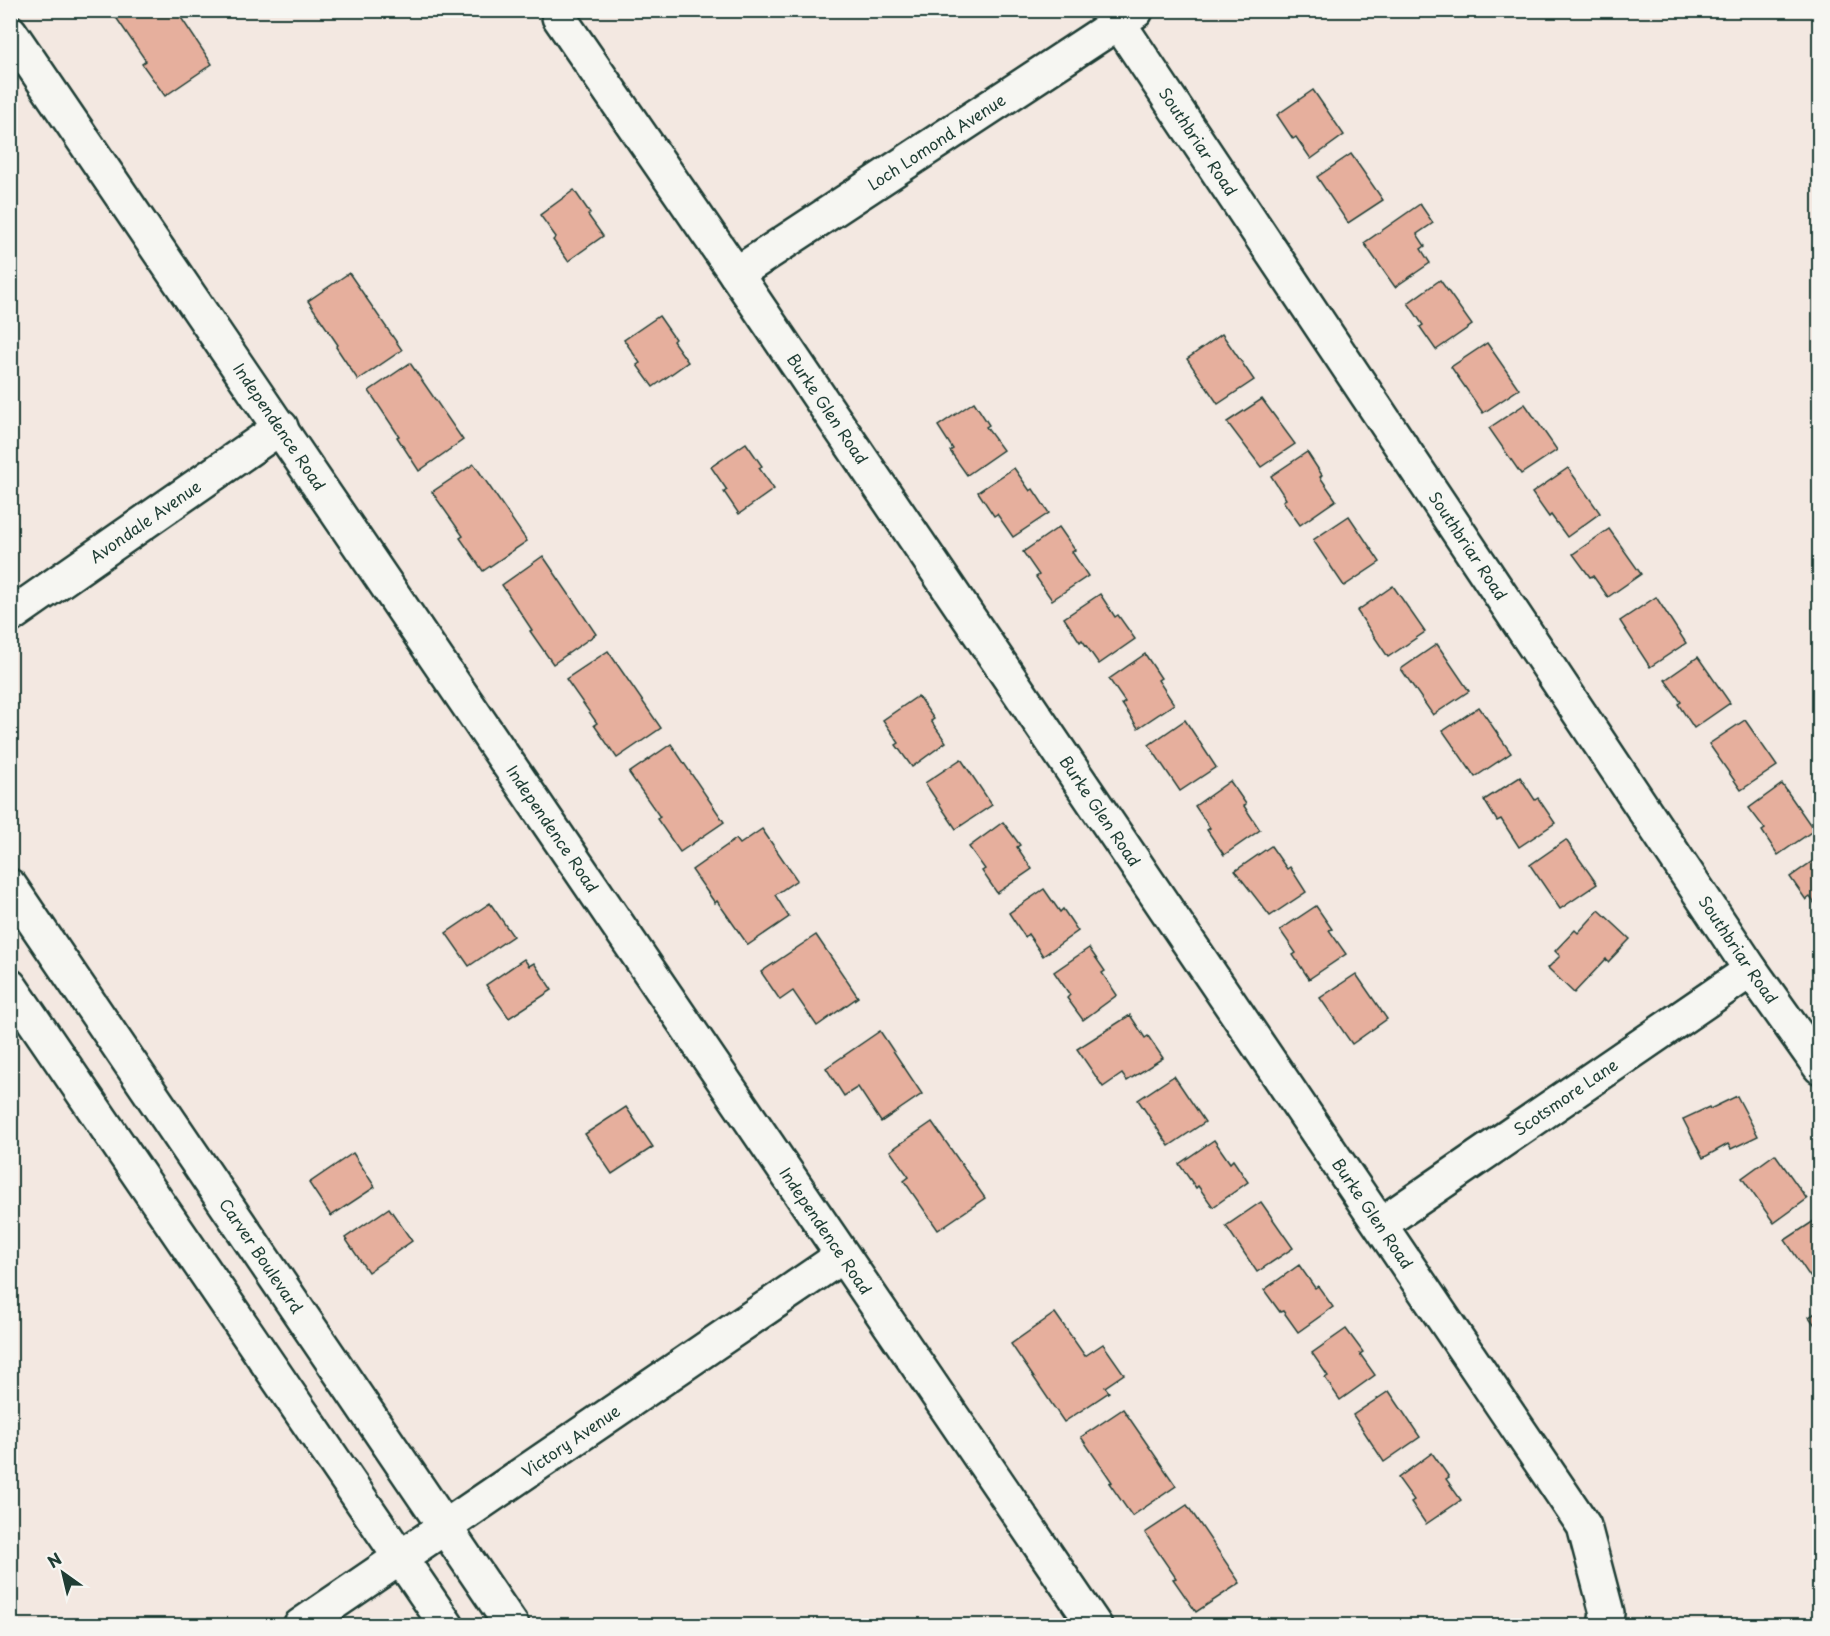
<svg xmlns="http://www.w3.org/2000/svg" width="1830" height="1636" font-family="'Playpen Sans',sans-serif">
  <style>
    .building { fill: #e6af9d; stroke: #1f3d34; stroke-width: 1.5 }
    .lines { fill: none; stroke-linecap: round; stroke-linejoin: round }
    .minor-casing { stroke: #1f3d34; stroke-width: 38 }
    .minor { stroke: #f6f6f2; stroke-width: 33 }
    .labels { text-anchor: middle; stroke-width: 4.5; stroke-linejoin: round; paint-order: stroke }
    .street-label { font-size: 16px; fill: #1f3d34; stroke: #f6f6f2 }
  </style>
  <rect width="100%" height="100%" fill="#f3e8e1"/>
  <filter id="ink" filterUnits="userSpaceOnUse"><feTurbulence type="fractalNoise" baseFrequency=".0167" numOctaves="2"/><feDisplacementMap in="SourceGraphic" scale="12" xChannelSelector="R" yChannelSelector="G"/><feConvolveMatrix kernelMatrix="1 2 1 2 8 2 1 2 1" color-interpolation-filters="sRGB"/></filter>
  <g filter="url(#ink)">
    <g class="building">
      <path d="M116 10H176L212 64 165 96 142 64 146 61 113 13Z"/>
      <path d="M1313 90 1344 135 1311 159 1296 137 1293 139 1277 115Z"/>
      <path d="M1351 154 1383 200 1348 223 1317 177Z"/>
      <path d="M574 190 590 213 588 215 603 236 568 261 553 240 556 237 540 215Z"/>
      <path d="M1420 204 1433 223 1417 234 1425 246 1421 249 1430 263 1395 287 1364 243Z"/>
      <path d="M349 273 402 350 358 380 336 347 338 345 308 301Z"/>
      <path d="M1440 280 1472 325 1436 350 1420 327 1423 325 1408 303Z"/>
      <path d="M659 316 675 339 673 341 688 362 653 387 637 365 640 363 624 340Z"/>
      <path d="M1222 334 1254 380 1218 404 1187 359Z"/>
      <path d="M1487 343 1519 389 1483 413 1451 367Z"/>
      <path d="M410 363 463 440 419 471 397 437 399 436 369 391Z"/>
      <path d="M1262 399 1295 444 1261 467 1227 422Z"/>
      <path d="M974 402 989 425 986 427 1003 450 967 475 950 451 953 449 938 426Z"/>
      <path d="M1525 404 1557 450 1521 474 1489 428Z"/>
      <path d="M746 443 762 466 759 468 774 489 739 514 724 492 727 490 711 467Z"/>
      <path d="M1307 452 1322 475 1320 477 1336 500 1300 525 1283 501 1286 499 1271 476Z"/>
      <path d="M474 464 527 541 483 571 460 538 463 536 432 492Z"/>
      <path d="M1014 468 1030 491 1033 489 1049 513 1013 537 997 514 994 516 978 492Z"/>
      <path d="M1568 468 1600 513 1567 537 1551 515 1549 517 1532 493Z"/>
      <path d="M1349 516 1380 562 1344 586 1313 540Z"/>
      <path d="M1059 527 1075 550 1072 552 1088 576 1052 600 1036 577 1039 575 1023 552Z"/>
      <path d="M1609 529 1641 574 1608 597 1593 576 1590 577 1573 554Z"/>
      <path d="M543 556 596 634 553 664 530 631 532 630 502 585Z"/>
      <path d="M1393 586 1425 632 1388 657 1357 611Z"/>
      <path d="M1100 594 1115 617 1118 615 1135 639 1099 664 1082 640 1080 642 1064 618Z"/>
      <path d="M1656 597 1686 643 1650 667 1620 621Z"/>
      <path d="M1437 644 1469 691 1433 715 1401 669Z"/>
      <path d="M608 651 661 728 617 758 594 725 597 723 566 679Z"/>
      <path d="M1145 654 1161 678 1158 680 1174 704 1138 728 1122 704 1125 702 1109 679Z"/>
      <path d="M1698 657 1730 703 1694 728 1678 704 1681 702 1665 680Z"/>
      <path d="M918 696 934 719 931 721 946 742 912 767 896 745 899 743 883 720Z"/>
      <path d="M1479 707 1511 753 1475 777 1443 731Z"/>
      <path d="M1185 720 1216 767 1180 791 1149 745Z"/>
      <path d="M1745 720 1777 766 1741 790 1709 744Z"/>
      <path d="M671 744 724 822 680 852 657 819 660 817 629 773Z"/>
      <path d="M961 759 992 805 956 829 925 783Z"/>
      <path d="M1520 777 1535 800 1538 798 1555 823 1519 847 1501 819 1497 821 1484 800Z"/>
      <path d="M1230 781 1246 804 1244 806 1260 830 1224 855 1207 830 1210 828 1195 806Z"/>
      <path d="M1782 784 1814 830 1778 855 1762 831 1765 829 1749 808Z"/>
      <path d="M1003 822 1020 845 1017 847 1032 869 997 893 982 871 985 869 969 847Z"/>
      <path d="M762 829 797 880 775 895 789 917 748 945 717 901 715 903 692 870 736 839 740 844Z"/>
      <path d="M1566 840 1597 884 1560 909 1530 865Z"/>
      <path d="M1271 846 1287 869 1290 867 1306 892 1270 916 1235 871Z"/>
      <path d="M1820 856V911L1810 897 1806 900 1790 877Z"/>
      <path d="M1044 889 1060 912 1063 909 1078 931 1043 956 1028 934 1025 937 1009 913Z"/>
      <path d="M490 903 513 936 469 966 446 933Z"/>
      <path d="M1316 906 1332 929 1329 930 1346 954 1309 979 1293 955 1296 953 1280 930Z"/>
      <path d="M1599 910 1630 939 1608 962 1606 959 1574 993 1548 968 1560 956 1555 951 1575 930 1578 933Z"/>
      <path d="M816 935 858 997 817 1026 793 991 780 1000 761 972Z"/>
      <path d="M1089 948 1105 971 1102 973 1117 995 1083 1020 1067 998 1070 995 1054 972Z"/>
      <path d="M524 959 529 966 534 963 552 990 509 1018 486 985Z"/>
      <path d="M1356 974 1387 1019 1352 1044 1320 998Z"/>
      <path d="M1130 1015 1145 1038 1148 1036 1163 1058 1127 1081 1122 1074 1103 1087 1077 1049Z"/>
      <path d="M880 1031 922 1094 881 1122 858 1087 844 1096 826 1068Z"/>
      <path d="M1174 1076 1205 1122 1169 1146 1138 1100Z"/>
      <path d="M1737 1096 1758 1136 1731 1149 1728 1144 1703 1158 1683 1119 1709 1107 1710 1109Z"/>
      <path d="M626 1107 653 1147 612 1174 585 1134Z"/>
      <path d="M932 1122 985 1198 938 1230 904 1181 909 1177 890 1151Z"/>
      <path d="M1214 1140 1230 1163 1233 1160 1248 1182 1213 1207 1198 1186 1196 1188 1179 1164Z"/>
      <path d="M353 1153 375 1187 331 1216 309 1183Z"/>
      <path d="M1775 1154 1807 1199 1774 1223 1742 1178Z"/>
      <path d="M1261 1202 1293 1248 1257 1272 1226 1226Z"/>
      <path d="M389 1208 412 1241 368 1272 345 1238Z"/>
      <path d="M1820 1217V1285L1817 1287 1785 1240Z"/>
      <path d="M1299 1265 1315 1288 1318 1286 1333 1307 1298 1332 1283 1311 1280 1312 1264 1290Z"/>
      <path d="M1820 1310V1332L1809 1317Z"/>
      <path d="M1055 1313 1085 1356 1103 1344 1124 1374 1105 1387 1109 1392 1064 1422 1011 1344Z"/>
      <path d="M1346 1329 1363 1352 1360 1354 1375 1375 1340 1400 1325 1378 1328 1376 1312 1353Z"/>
      <path d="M1389 1391 1420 1437 1384 1462 1353 1415Z"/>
      <path d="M1123 1409 1176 1486 1132 1516 1109 1483 1112 1482 1081 1437Z"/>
      <path d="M1432 1453 1449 1477 1446 1479 1461 1500 1426 1524 1411 1502 1414 1500 1398 1478Z"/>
      <path d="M1187 1505 1240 1583 1196 1612 1173 1579 1176 1578 1145 1533Z"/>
    </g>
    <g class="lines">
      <defs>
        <g id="minor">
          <path id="s1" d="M558 10 559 17 736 274 1584 1526 1607 1613 1605 1626"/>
          <path id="s2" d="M1118 22 1751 970 1820 1067"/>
          <path id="s3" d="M10 32C373 562 732 1096 1095 1626"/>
          <path id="s4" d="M736 274 1136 11"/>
          <path id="s5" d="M10 616 281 427"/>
          <path id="s6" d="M10 886 512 1626"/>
          <path d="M10 986 447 1626"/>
          <path id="s7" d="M1381 1224 1751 970"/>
          <path id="s8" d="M300 1626 842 1256"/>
        </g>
      </defs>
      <use href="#minor" class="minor-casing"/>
      <use href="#minor" class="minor"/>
    </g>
  </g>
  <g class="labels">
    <g class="street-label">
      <text dy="6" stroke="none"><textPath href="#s2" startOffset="144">Southbriar Road</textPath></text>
      <text dy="6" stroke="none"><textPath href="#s4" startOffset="240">Loch Lomond Avenue</textPath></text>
      <text dy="6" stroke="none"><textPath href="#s1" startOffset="482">Burke Glen Road</textPath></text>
      <text dy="6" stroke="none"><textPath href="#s3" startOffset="478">Independence Road</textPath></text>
      <text dy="6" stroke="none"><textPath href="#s5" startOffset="165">Avondale Avenue</textPath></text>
      <text dy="6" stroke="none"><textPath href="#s2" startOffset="630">Southbriar Road</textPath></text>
      <text dy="6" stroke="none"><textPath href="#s1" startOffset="968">Burke Glen Road</textPath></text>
      <text dy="6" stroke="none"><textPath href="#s3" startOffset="964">Independence Road</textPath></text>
      <text dy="6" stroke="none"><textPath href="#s2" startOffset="1116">Southbriar Road</textPath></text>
      <text dy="6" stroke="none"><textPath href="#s7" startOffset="224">Scotsmore Lane</textPath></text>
      <text dy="6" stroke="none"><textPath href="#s1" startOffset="1454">Burke Glen Road</textPath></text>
      <text dy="6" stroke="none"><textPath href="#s3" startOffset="1450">Independence Road</textPath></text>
      <text dy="6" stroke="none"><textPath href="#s6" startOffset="447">Carver Boulevard</textPath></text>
      <text dy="6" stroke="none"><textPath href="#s8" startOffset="328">Victory Avenue</textPath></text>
    </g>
  </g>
  <rect width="1830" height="1636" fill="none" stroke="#f6f6f2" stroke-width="36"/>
  <rect x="18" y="18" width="1794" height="1600" fill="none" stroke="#1f3d34" stroke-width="2" filter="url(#ink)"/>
  <g transform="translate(63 1573) rotate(326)" stroke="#f6f6f2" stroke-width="4.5" paint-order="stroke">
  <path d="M0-4.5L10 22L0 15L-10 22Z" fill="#1f3d34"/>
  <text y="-9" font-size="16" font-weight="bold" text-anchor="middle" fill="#1f3d34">N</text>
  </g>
</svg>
